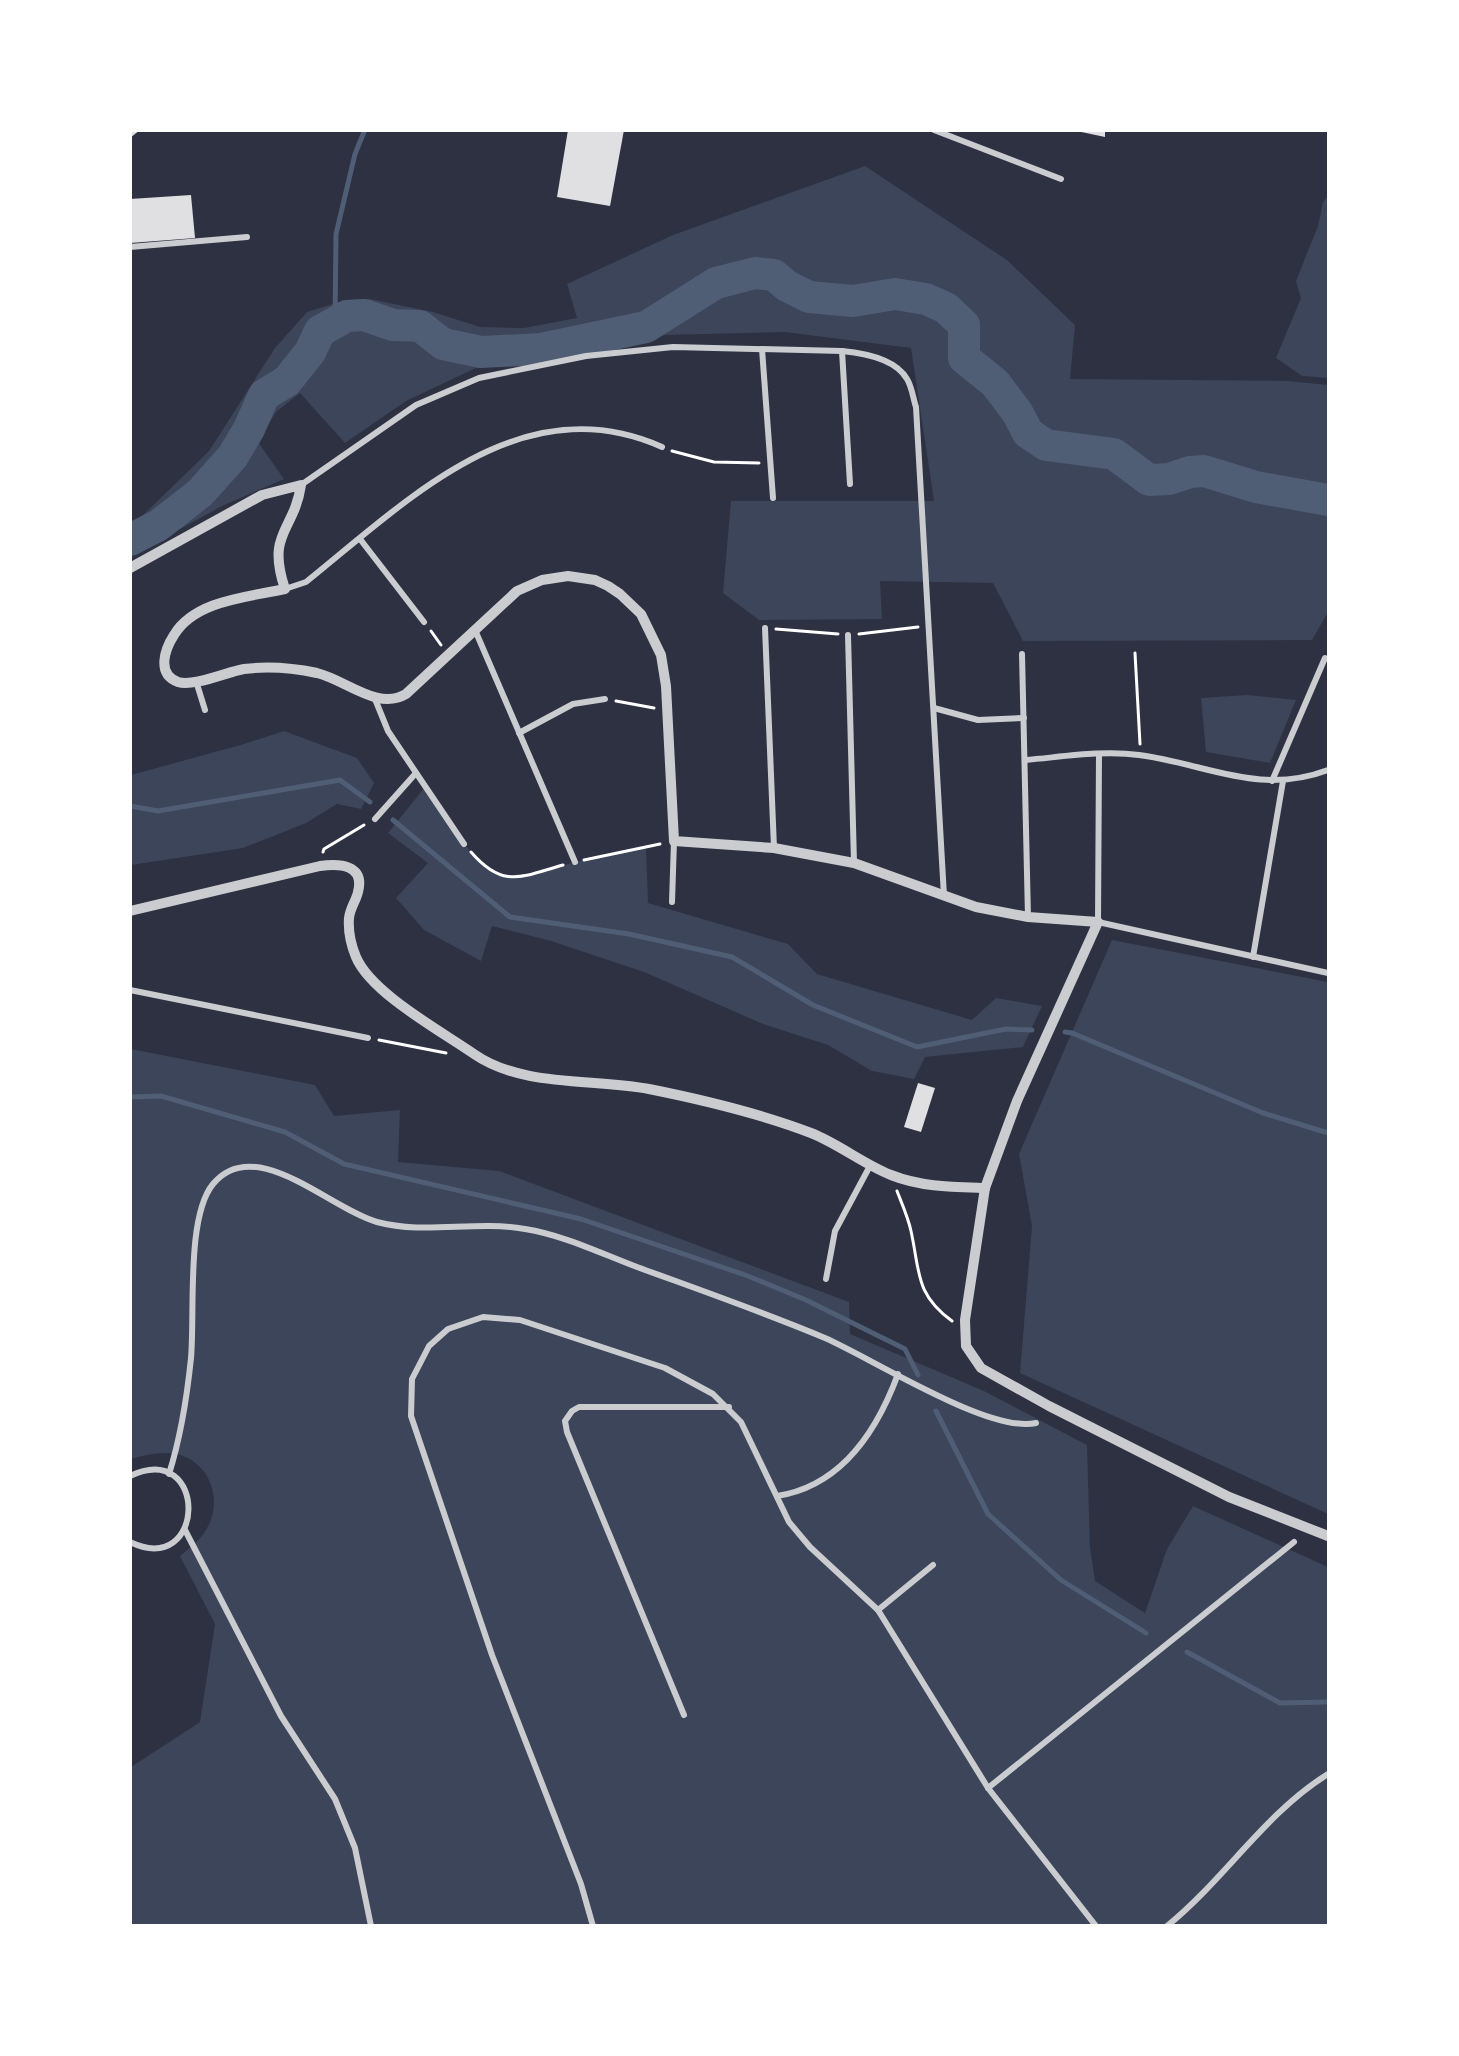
<svg xmlns="http://www.w3.org/2000/svg" width="1459" height="2056" font-family="'Fira Sans Condensed',sans-serif">
  <style>
    .green { fill: #3c4559 }
    .lines { fill: none; stroke-linecap: round; stroke-linejoin: round }
    .stream { stroke: #4f5d75; stroke-width: 5 }
    .river { stroke: #4f5d75; stroke-width: 32 }
    .building { fill: #e0e0e3 }
    .path { stroke: #fff; stroke-width: 3 }
    .minor { stroke: #caccd0; stroke-width: 6 }
    .tertiary { stroke: #caccd0; stroke-width: 10 }
  </style>
  <rect width="100%" height="100%" fill="#2d3142"/>
  <g class="green">
    <path d="M865 166 1007 260 1075 325 1070 379 1288 381 1328 385V612L1312 640 1023 641 993 583 880 581 882 619 759 620 723 593 731 501H934L911 348 785 332 666 335 480 366 406 401 345 443 300 393 276 412 258 442 284 479 224 505 131 556 130 522 137 521 209 451 275 348 307 312 345 300 370 299 433 312 480 327 524 328 577 318 567 284 673 235Z"/>
    <path d="M1328 196V378L1302 376 1276 358 1301 298 1296 281 1318 226 1323 202Z"/>
    <path d="M1247 695 1296 700 1270 763 1206 752 1201 698Z"/>
    <path d="M284 731 357 758 374 783 361 809 337 804 306 823 243 848 131 865V775L244 744Z"/>
    <path d="M425 787 464 844 484 867 507 878H519L575 862 646 847 648 903 788 944 817 974 972 1020 996 998 1042 1006 1023 1047 925 1057 914 1079 872 1071 828 1045 763 1024 644 972 551 941 492 926 481 961 424 930 396 898 428 863 388 833Z"/>
    <path d="M1112 940 1328 982V1514L1020 1373 1032 1226 1019 1154Z"/>
    <path d="M131 1049 315 1085 334 1116 400 1110 398 1162 499 1171 849 1302 850 1334 984 1391 1087 1445 1090 1548 1095 1581 1145 1613 1167 1549 1193 1506 1328 1567V1925H131V1767L200 1722 215 1624 180 1556C188 1549 198 1542 204 1533 224 1505 213 1463 177 1454 163 1451 144 1455 131 1459Z"/>
  </g>
  <g class="lines">
    <g class="stream">
      <path d="M335 321 336 234 355 154 364 132"/>
      <path d="M130 806 158 811 340 780 370 802"/>
      <path d="M393 820 510 917 629 934 732 957 813 1005 917 1047 1006 1029 1032 1030"/>
      <path d="M1065 1032 1072 1033 1263 1113 1328 1133"/>
      <path d="M130 1097 161 1096 285 1132 344 1164 581 1219 748 1276 806 1300 905 1349 918 1375"/>
      <path d="M936 1411 988 1514 1061 1580 1146 1633"/>
      <path d="M1187 1652 1280 1703 1328 1702"/>
    </g>
    <path class="river" d="M130 540 159 525 200 493 233 456 249 429 264 395 287 381 310 352 320 331 347 316 364 315 393 325 420 326 443 344 481 352 541 349 646 327 716 283 755 273 774 275 787 286 809 297 853 301 895 294 926 299 946 308 964 325V358L995 383 1017 412 1028 433 1046 445 1114 454 1149 480 1169 479 1190 472 1204 471 1256 487 1328 500"/>
  </g>
  <g class="building">
    <path d="M130 130H140L130 138Z"/>
    <path d="M568 130H624L610 206 557 197Z"/>
    <path d="M1072 130H1105V137Z"/>
    <path d="M191 195 195 238 130 243V199Z"/>
    <path d="M918 1083 935 1088 921 1132 904 1127Z"/>
  </g>
  <g class="lines">
    <g class="path">
      <path d="M672 451 714 462 759 463"/>
      <path d="M776 629 838 634"/>
      <path d="M431 631 441 645"/>
      <path d="M859 634 918 627"/>
      <path d="M1135 653 1140 744"/>
      <path d="M616 701 654 708"/>
      <path d="M323 852 324 849 364 825"/>
      <path d="M471 852C503 889 521 877 563 865"/>
      <path d="M584 860 660 844"/>
      <path d="M379 1040 446 1053"/>
      <path d="M897 1191C902 1204 908 1217 911 1231 920 1272 915 1294 952 1321"/>
    </g>
    <g class="minor">
      <path d="M934 130 1061 179"/>
      <path d="M130 247 247 237"/>
      <path d="M762 349 773 498"/>
      <path d="M842 351 850 484"/>
      <path d="M301 485 416 405 479 378 586 356 673 347 842 351C863 353 895 358 907 379 912 387 913 398 916 407L944 896"/>
      <path d="M360 539 424 622"/>
      <path d="M285 589 306 582C407 501 521 384 662 447"/>
      <path d="M765 628 774 848"/>
      <path d="M475 630 575 862"/>
      <path d="M848 635 854 863"/>
      <path d="M1022 654 1028 917"/>
      <path d="M196 681 205 710"/>
      <path d="M375 699 388 731 464 844"/>
      <path d="M934 708 978 720 1024 718"/>
      <path d="M519 733 573 704 605 699"/>
      <path d="M1099 754 1098 922 1328 973"/>
      <path d="M1025 760C1062 757 1102 750 1139 755 1207 764 1259 796 1328 770"/>
      <path d="M1272 781 1325 658"/>
      <path d="M375 819 416 773"/>
      <path d="M672 902 674 841"/>
      <path d="M1253 957 1283 781"/>
      <path d="M130 990 368 1038"/>
      <path d="M826 1279 835 1231 871 1164"/>
      <path d="M169 1474C181 1436 187 1397 191 1358 195 1313 186 1217 213 1184 255 1133 330 1209 377 1222 425 1235 475 1220 525 1229 563 1235 600 1253 637 1267 700 1290 763 1312 825 1338 873 1359 990 1434 1036 1423"/>
      <path d="M130 1476C209 1439 207 1579 130 1542"/>
      <path d="M777 1496C842 1486 877 1431 898 1374"/>
      <path d="M185 1530 281 1716 335 1799 355 1848 371 1926"/>
      <path d="M878 1610 933 1565"/>
      <path d="M684 1715 567 1432 565 1421 572 1411 579 1407H729"/>
      <path d="M988 1788 1294 1542"/>
      <path d="M593 1926 581 1884 492 1655 411 1416 412 1379 429 1346 448 1329 483 1317 520 1320 665 1368 713 1394 741 1422 789 1522 810 1547 878 1610 988 1788 1096 1926"/>
      <path d="M1167 1926C1225 1879 1265 1813 1328 1774"/>
    </g>
    <g class="tertiary">
      <path d="M130 568 262 495 301 485C294 532 266 532 285 589 249 597 195 600 174 635 165 649 156 674 178 682 193 687 227 672 244 669 268 666 293 668 317 673 346 680 378 711 406 694L517 591 542 580 568 576 595 580 608 586 620 594 641 614 661 655 666 686 674 841 774 848 854 863 976 907 1028 917 1098 922 1017 1101 985 1188 965 1320 966 1346 981 1368 1049 1406 1229 1497 1328 1536"/>
      <path d="M130 911 320 866C340 863 365 865 358 892 356 901 350 908 349 918 348 931 351 945 356 957 371 993 441 1031 474 1054 523 1088 594 1078 649 1089 704 1100 759 1113 811 1133 839 1144 863 1164 891 1175 921 1187 953 1187 985 1188"/>
    </g>
  </g>
  <rect width="1459" height="2056" fill="none" stroke="#ffffff" stroke-width="264"/>
</svg>
